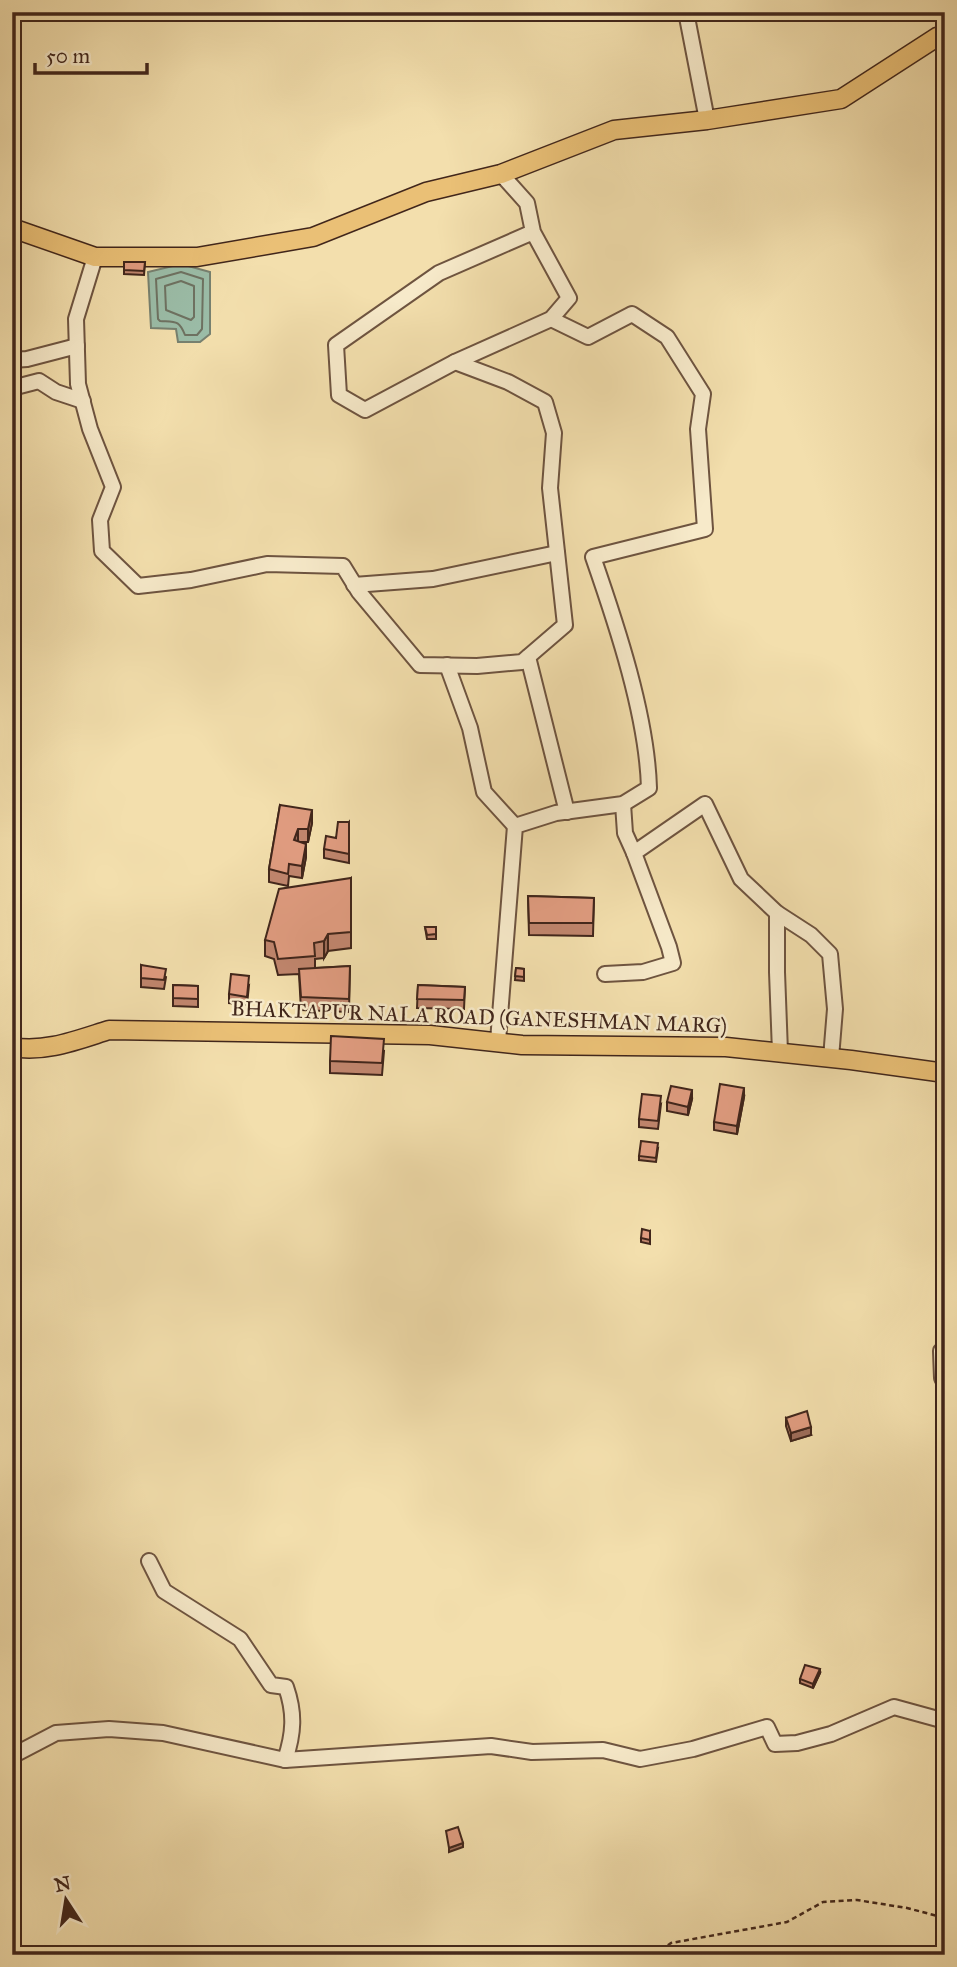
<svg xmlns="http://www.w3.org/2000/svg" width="957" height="1967" font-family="'IM FELL Great Primer',serif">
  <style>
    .water { fill: #9bbda8; stroke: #778170; stroke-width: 2 }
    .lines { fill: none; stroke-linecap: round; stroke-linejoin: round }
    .shore { stroke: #6e7262; stroke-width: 2 }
    .minor-casing { stroke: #6e5440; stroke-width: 18 }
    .major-casing { stroke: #41261b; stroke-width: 21 }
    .path { stroke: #41261b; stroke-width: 2.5; stroke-dasharray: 5 3.5; stroke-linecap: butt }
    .minor { stroke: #f7eaca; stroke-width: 14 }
    .major { stroke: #eac076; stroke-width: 18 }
    .wall { fill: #c1866e; stroke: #41261b; stroke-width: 2 }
    .shaded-wall { fill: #9d6d5a; stroke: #41261b; stroke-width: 2 }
    .building { fill: #e09c80; stroke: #41261b; stroke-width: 2 }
    .labels { text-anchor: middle; stroke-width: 5; stroke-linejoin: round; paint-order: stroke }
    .street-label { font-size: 21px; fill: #41261b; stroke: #f7eaca }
  </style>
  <rect width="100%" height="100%" fill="#f3dfad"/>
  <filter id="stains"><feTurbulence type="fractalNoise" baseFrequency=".00286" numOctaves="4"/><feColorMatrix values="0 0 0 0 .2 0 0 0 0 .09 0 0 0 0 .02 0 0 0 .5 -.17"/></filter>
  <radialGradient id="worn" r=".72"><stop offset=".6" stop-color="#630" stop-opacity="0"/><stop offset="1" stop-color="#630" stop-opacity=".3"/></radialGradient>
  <path class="water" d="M181 264 210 272V334L200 342H178L176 329 151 328 148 272Z"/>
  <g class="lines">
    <g class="shore">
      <path d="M181 272 203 279 202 329 197 335H185C179 320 176 322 160 321L158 319 156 279Z"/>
      <path d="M181 281 194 286V317L191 320 166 310 165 286Z"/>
    </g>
    <defs>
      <g id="minor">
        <path d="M686 12 707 120"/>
        <path d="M501 174 527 203 533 232 569 298 551 319 455 362 365 410 339 395 336 345 439 273 533 232"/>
        <path d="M95 257 76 319 78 384 90 429 113 487 100 520 102 551 138 586 191 580 267 564 343 566 359 592 420 665 477 666 522 662 565 625 550 488 554 433 545 402 508 382 455 362"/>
        <path d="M12 360 27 359 77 346"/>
        <path d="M12 388 39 381 56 392 83 401"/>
        <path d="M354 585 433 579 557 553"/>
        <path d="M528 657 567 812"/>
        <path d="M447 665 470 728 484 792 515 826"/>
        <path d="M623 804 625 833 634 853"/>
        <path d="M605 974 643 972 673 963 669 947 634 853 705 804 741 879 777 913"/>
        <path d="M498 1041 515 826 556 813 623 804 649 788C647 716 617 626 593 557L705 529 698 429 703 394 667 337 632 314 588 337 551 319"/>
        <path d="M780 1052 777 972V913L811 935 830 954 835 1009 831 1058"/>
        <path d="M945 1349 941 1351 942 1378 945 1383"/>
        <path d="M149 1561 164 1591 240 1639 271 1685 286 1687C295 1713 294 1733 285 1760"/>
        <path d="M12 1756 56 1733 109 1729 163 1733 285 1760 491 1746 532 1752 603 1750 640 1759 693 1749 767 1727 775 1744 797 1743 831 1734 894 1707 945 1721"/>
      </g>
      <g id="major">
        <path d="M12 228 95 257H197L313 237 426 192 501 174 614 130 707 120 841 99 937 37 945 35"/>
        <path d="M12 1047C45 1053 77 1040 109 1030L430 1035 522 1045 726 1047 851 1060 945 1073"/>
      </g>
    </defs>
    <use href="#minor" class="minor-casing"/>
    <use href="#major" class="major-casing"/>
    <path class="path" d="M654 1955 671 1943 787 1922 823 1902 857 1900 907 1908 945 1918"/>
    <use href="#minor" class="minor"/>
    <use href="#major" class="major"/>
  </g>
  <g class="wall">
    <path d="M124 262H145L144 275 124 274Z"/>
    <path d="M280 805 312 823 308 842H298L306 857 302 878 289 876 288 886 269 882V869Z"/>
    <path d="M349 822V863L324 858V849L336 838Z"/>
    <path d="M351 878V948L328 951 324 958 315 959V968L350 966 349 1012 301 1010 299 974 278 975 274 959 265 956V940Z"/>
    <path d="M528 896 594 898 593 936 529 935Z"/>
    <path d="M425 927H436V939H427Z"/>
    <path d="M141 965 166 977 164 989 141 987Z"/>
    <path d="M516 968 524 969V981L515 980Z"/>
    <path d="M173 985 198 986V1007L173 1006Z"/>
    <path d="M249 985 247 1005 229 1003V994Z"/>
    <path d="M418 985 465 987 464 1009 417 1008Z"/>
    <path d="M384 1051 382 1075 330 1073V1061Z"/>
    <path d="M744 1097 737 1134 714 1130V1122Z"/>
    <path d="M692 1099 688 1115 667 1111V1102Z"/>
    <path d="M661 1104 658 1129 639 1127V1119Z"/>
    <path d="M658 1148 656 1162 639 1160V1156Z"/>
    <path d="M650 1231V1244L641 1242V1238Z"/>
    <path d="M786 1418 811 1435 791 1441 786 1426Z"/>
    <path d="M820 1673 813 1688 800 1683V1679Z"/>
  </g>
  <g class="shaded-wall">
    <path d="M312 810V823L308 842V829Z"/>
    <path d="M298 829V842L294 840Z"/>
    <path d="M306 844V857L302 878V866Z"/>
    <path d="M328 934V951L324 958V941Z"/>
    <path d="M744 1088V1097L737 1134V1126Z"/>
    <path d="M692 1090V1099L688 1115V1107Z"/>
    <path d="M811 1427V1435L791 1441V1433Z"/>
    <path d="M820 1669V1673L813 1688V1684Z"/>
    <path d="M463 1843V1847L449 1852V1848Z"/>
  </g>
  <g class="building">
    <path d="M124 262H145L144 271 124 270Z"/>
    <path d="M280 805 312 810 308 829H298L294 840 306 844 302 866 289 864 288 874 269 869Z"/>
    <path d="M338 822H349V854L324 849 326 836 336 838Z"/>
    <path d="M351 878V932L328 934 324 941 314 943 315 956 278 959 274 942 265 940 279 889Z"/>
    <path d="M528 896 594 898 593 923H529Z"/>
    <path d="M425 927H436V934L427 935Z"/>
    <path d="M141 965 166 969 164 980 141 978Z"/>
    <path d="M350 966 349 999 301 997 299 969Z"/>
    <path d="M516 968 524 969V977L515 976Z"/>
    <path d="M231 974 249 976 247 997 229 994Z"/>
    <path d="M173 985 198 986V999L173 998Z"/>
    <path d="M418 985 465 987 464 1000 417 999Z"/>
    <path d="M331 1036 384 1039 382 1063 330 1061Z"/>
    <path d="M720 1084 744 1088 737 1126 714 1122Z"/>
    <path d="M671 1086 692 1090 688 1107 667 1102Z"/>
    <path d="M642 1094 661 1096 658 1121 639 1119Z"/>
    <path d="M641 1141 658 1143 656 1158 639 1156Z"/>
    <path d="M642 1229 650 1231V1240L641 1238Z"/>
    <path d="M807 1411 811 1427 791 1433 786 1418Z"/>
    <path d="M805 1665 820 1669 813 1684 800 1679Z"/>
    <path d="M458 1827 463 1843 449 1848 446 1831Z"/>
  </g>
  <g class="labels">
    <g class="street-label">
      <text transform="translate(479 1017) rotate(2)" y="7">BHAKTAPUR NALA ROAD (GANESHMAN MARG)</text>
    </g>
  </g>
  <rect width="957" height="1967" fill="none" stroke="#f3dfad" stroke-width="42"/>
  <rect x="14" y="14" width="929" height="1939" fill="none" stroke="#41261b" stroke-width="3.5"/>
  <rect x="21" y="21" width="915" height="1925" fill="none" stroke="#41261b" stroke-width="2"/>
  <g transform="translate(66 1900) rotate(348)" stroke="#f7eaca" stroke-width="5" paint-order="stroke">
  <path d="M0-5L12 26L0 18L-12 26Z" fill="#41261b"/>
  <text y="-10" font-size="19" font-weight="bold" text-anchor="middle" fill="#41261b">N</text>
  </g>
  <path d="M35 63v10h112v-10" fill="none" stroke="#41261b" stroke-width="3.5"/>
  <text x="46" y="63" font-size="21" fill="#41261b" stroke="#f7eaca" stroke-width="5" paint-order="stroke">50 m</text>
  <rect width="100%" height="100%" filter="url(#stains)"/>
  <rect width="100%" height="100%" fill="url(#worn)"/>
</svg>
